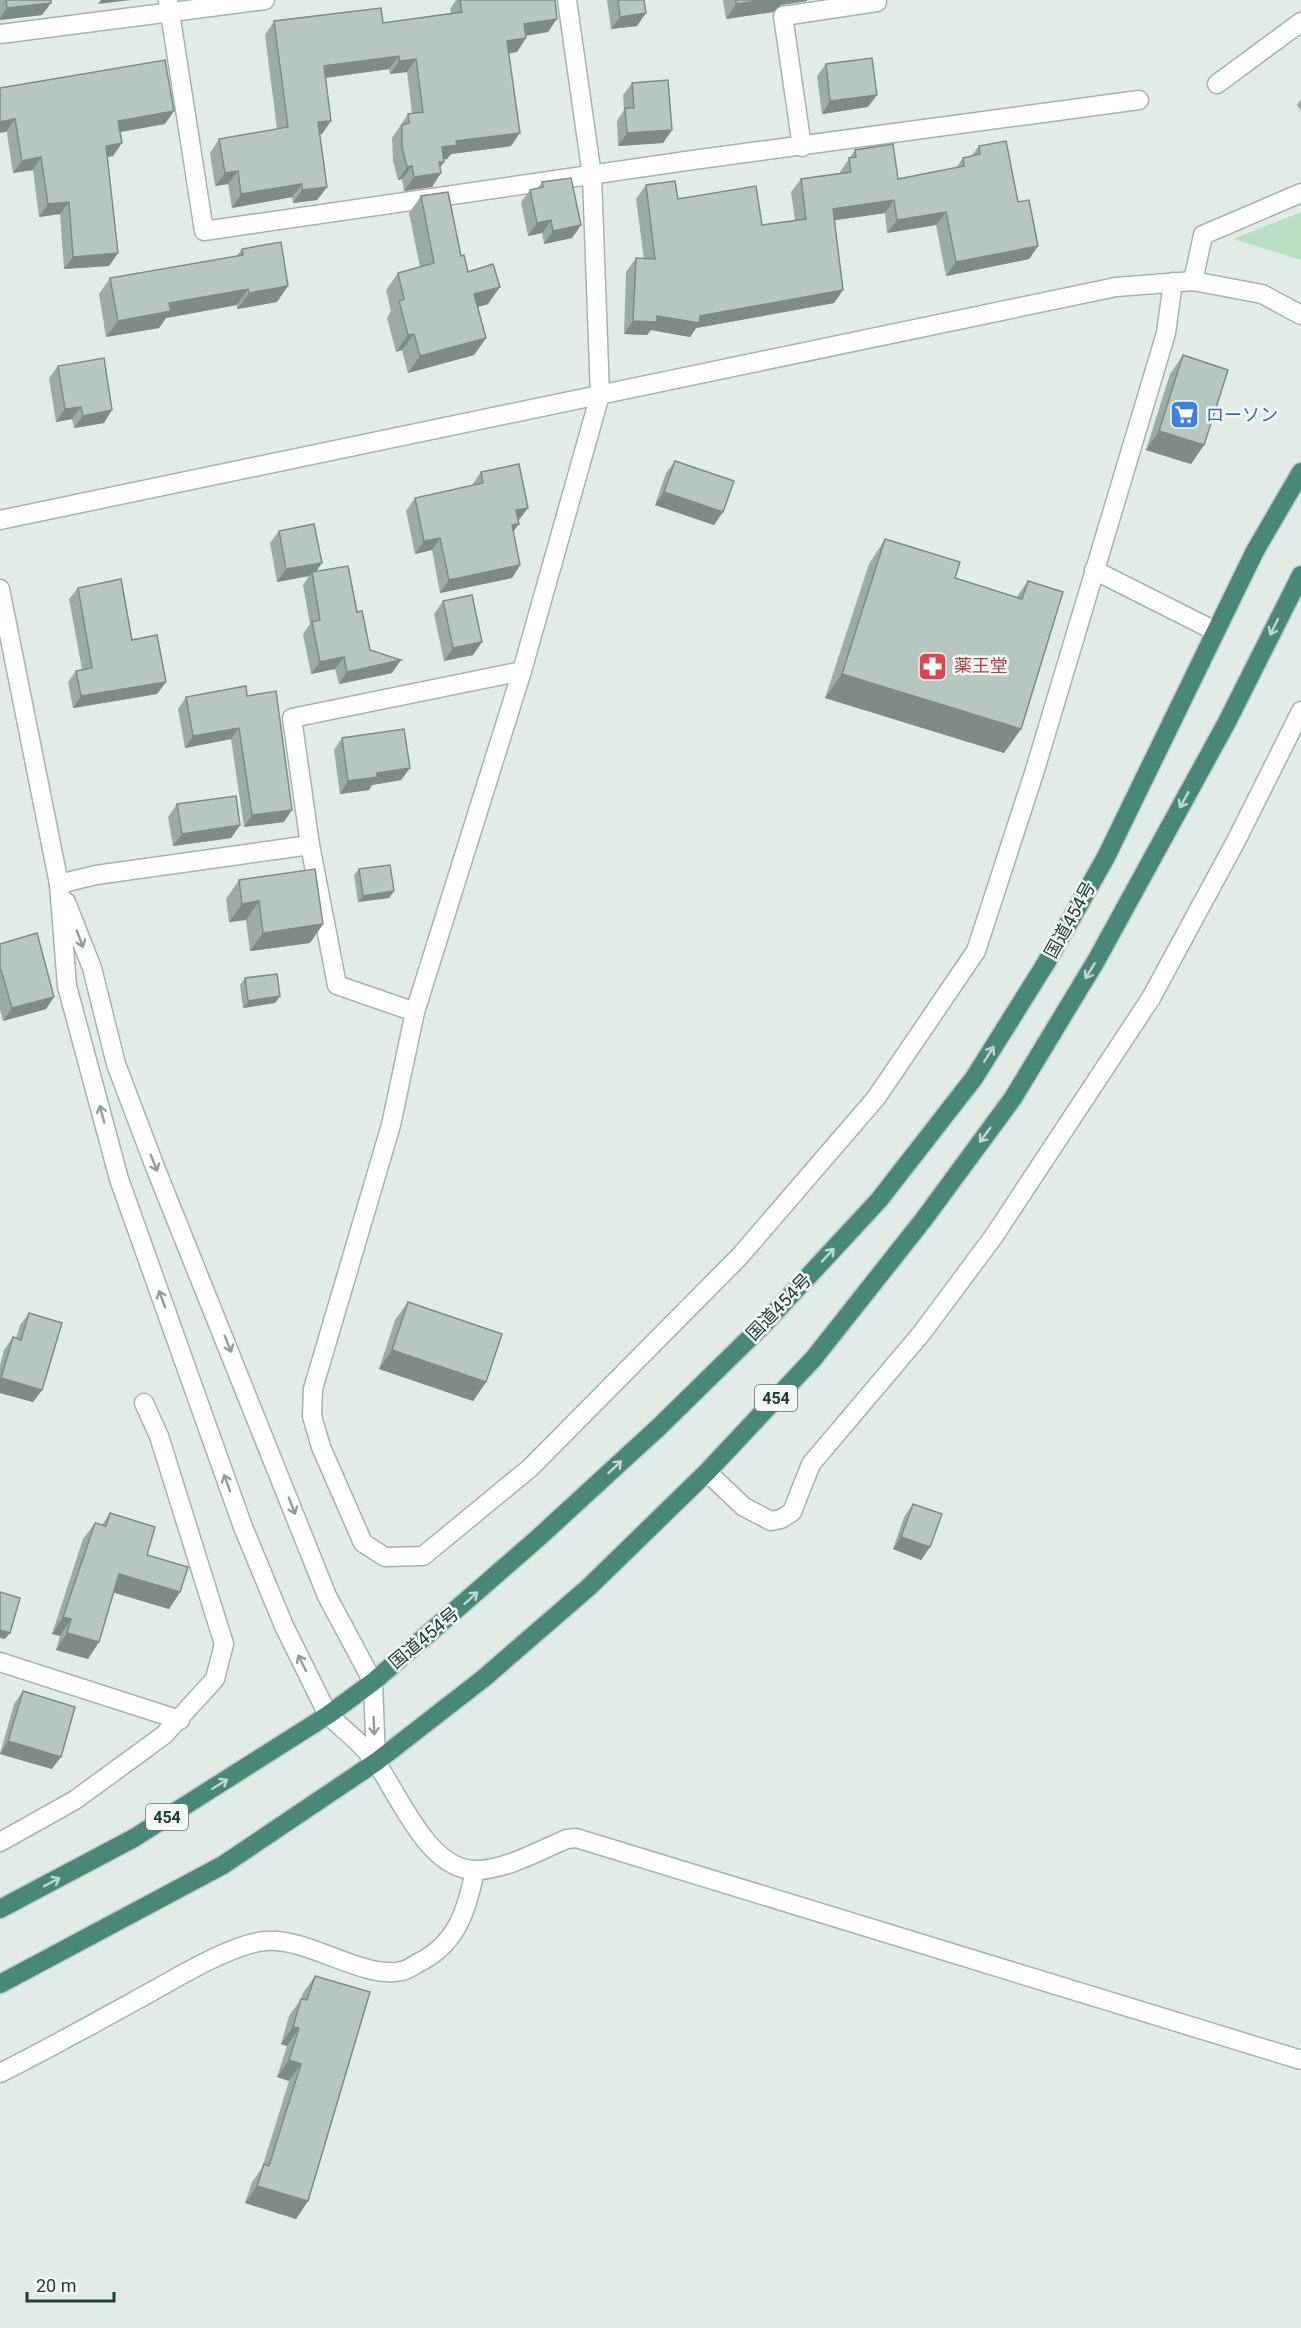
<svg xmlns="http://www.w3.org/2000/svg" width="1301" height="2328" font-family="Roboto,'Noto Sans JP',sans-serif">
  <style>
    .green { fill: #b9dec3 }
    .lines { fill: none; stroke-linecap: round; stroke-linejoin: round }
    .minor-casing { stroke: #a3b4ae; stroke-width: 21 }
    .tertiary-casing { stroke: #a3b4ae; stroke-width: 21 }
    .trunk-casing { stroke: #c1c9c7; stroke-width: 21 }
    .minor { stroke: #fff; stroke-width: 18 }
    .tertiary { stroke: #fff; stroke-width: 18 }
    .trunk { stroke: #478879; stroke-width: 18 }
    .wall { fill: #9daba5 }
    .shaded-wall { fill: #7f8b86 }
    .building { fill: #b6c7c0; stroke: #7f8b86; stroke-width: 1.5 }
    .oneway { stroke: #bfd7d0 }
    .oneway2 { stroke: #909e9a }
    .labels { text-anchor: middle; stroke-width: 5; stroke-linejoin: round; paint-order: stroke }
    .shield { fill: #f2f9f5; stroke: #5f766f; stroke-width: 1.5 }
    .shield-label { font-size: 16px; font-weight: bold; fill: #203e36 }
    .shop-label { font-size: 18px; fill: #366cbe; stroke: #f2f9f5; text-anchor: start }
    .health-label { font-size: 18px; fill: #be3a42; stroke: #f2f9f5; text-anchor: start }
    .street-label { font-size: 18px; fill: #203e36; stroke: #f2f9f5 }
  </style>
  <rect width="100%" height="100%" fill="#e1ece7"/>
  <path class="green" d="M1301 212V260L1233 239Z"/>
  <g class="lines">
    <defs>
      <g id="minor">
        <path d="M168 0 204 231 693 160 1139 100"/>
        <path d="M567 0 592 176 600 395 522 671 415 1012 391 1125 313 1389 312 1416 321 1447 363 1543 385 1557 423 1556 530 1468 740 1256 876 1098 976 951 1035 770 1166 333 1173 282"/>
        <path d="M1217 84 1301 22"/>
        <path d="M802 147 783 16 877 2"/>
        <path d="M1193 281 1203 235 1301 193"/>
        <path d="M1094 570 1215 631"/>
        <path d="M59 884 96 875 310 845"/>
        <path d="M415 1012 337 985 310 845 292 718 522 671"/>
        <path d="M707 1472 744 1507 771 1521 781 1519 792 1512 811 1464 921 1334 994 1236 1151 998 1236 841 1301 711"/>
        <path d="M0 1662 180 1720"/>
        <path d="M328 1715C344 1730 365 1746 377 1764 400 1797 429 1871 476 1870 506 1870 540 1850 567 1839L576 1838 1301 2060"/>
        <path d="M0 1842 75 1800 164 1735 215 1679 224 1644 159 1436 144 1403"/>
        <path d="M0 2073C50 2048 100 2020 149 1993 178 1977 232 1944 265 1941 308 1937 363 1980 402 1971 407 1970 413 1966 418 1963 457 1944 467 1910 475 1870"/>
      </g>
      <g id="tertiary">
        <path d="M0 34 265 0"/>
        <path d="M0 520 1116 287 1193 281 1262 294 1301 315"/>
        <path d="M0 589 59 884 67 986 119 1179 243 1527 284 1626 328 1715"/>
        <path d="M66 902 92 968 116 1064 155 1167 327 1596 373 1682 376 1762"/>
      </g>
      <g id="trunk">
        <path d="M0 1909 134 1838 328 1715 373 1682 537 1539 660 1426 765 1323 879 1200 974 1078 1046 963 1106 857 1255 551 1301 472"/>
        <path d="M0 1984 223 1865 376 1762 484 1678 589 1587 707 1472 814 1358 924 1219 1013 1098 1096 961 1227 722 1301 575"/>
      </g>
    </defs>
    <use href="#minor" class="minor-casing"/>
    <use href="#tertiary" class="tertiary-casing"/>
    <use href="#trunk" class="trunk-casing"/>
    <use href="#minor" class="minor"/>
    <use href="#tertiary" class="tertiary"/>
    <use href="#trunk" class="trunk"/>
  </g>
  <g class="wall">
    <path d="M0 0H51V3L42 15 0 20Z"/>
    <path d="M456 0H555L548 32 526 36V38L517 52 509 53 511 146 451 154 447 159H444L432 187 404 191 402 179 398 180 393 161 392 138 408 114 412 113 407 72 390 74 389 69 326 78 322 134H319L327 187 317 200 293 203 292 197 232 208 228 184 215 186 210 153 219 139 277 129 265 35 274 21 383 23 451 13 450 9Z"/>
    <path d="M607 0H644L637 26 611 29Z"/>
    <path d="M723 0H807V1L781 5 773 12 726 19Z"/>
    <path d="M826 64 868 107 822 114 817 76Z"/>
    <path d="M632 83 672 130 663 143 618 146 617 121 624 110 623 95Z"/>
    <path d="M0 88 165 124 120 132 113 156 107 157 118 253 109 266 64 269 60 214 39 217 33 170 13 173Z"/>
    <path d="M1301 99V111L1297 105Z"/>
    <path d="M979 146 1018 202 1038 246 1029 259 946 276 936 225 887 233 885 213 834 220 843 290 834 303 696 328 690 337 651 330 647 335 624 334 626 272 636 258 644 259 636 199 646 185 678 199 762 225 795 221 791 192 801 179 840 173V172L855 150 898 179 956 168 963 158 971 156Z"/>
    <path d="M542 182 581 225 572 238 544 244 542 233 528 236 521 202 530 190 538 188Z"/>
    <path d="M421 196 461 256 468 272 488 304 478 307 486 338 474 355 408 373 402 350 396 352 387 318 391 311 386 290 398 273 420 267 409 213Z"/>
    <path d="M242 249 277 302 237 309V305L166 318 159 328 106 337 99 294 110 278 237 256Z"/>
    <path d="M1183 355 1204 445 1191 464 1146 450 1170 374Z"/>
    <path d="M58 366 104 423 74 428 72 419 56 422 49 378Z"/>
    <path d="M675 461 723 512 714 525 655 505 666 473Z"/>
    <path d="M481 472 519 520 513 532 520 565 512 578 440 593 432 550 415 554 406 511 415 498 472 485Z"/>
    <path d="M279 531 315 572 357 612 370 650 392 673 339 684 335 669 311 674 303 634 310 624 303 585 309 576 277 582 270 543Z"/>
    <path d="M885 539 955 578 1016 598 1028 581 1021 729 1004 753 825 698 869 564Z"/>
    <path d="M78 588 132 640 166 682 157 694 73 708 68 682 76 671 82 669 69 599Z"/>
    <path d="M443 601 473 655 444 661 434 614Z"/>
    <path d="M247 696 284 822 244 827 231 739 185 748 178 709 186 697Z"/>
    <path d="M342 738 410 768 401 780 372 785 369 790 340 794 334 750Z"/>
    <path d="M177 804 240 825 231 838 173 846 168 817Z"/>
    <path d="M359 869 394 891 389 898 358 902 354 875Z"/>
    <path d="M239 880 323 924 310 943 250 951 246 920 229 922 226 899Z"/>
    <path d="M0 944 54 997 46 1009 3 1021 0 1010Z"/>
    <path d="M245 978 280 996 275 1003 243 1008 240 985Z"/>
    <path d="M408 1302 486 1382 473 1401 379 1369 395 1320Z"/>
    <path d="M29 1313 42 1390 33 1402 0 1393V1365L4 1350 13 1337 16 1338 20 1325Z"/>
    <path d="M913 1504 930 1547 921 1560 893 1549 904 1517Z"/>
    <path d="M110 1513 180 1592 169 1609 114 1592 88 1659 56 1650 60 1636 52 1634 83 1539 95 1523 102 1525Z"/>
    <path d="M23 1691 52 1769 0 1754 14 1704Z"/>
    <path d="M315 1976 308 2201 296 2219 245 2203 252 2182 262 2168 289 2081 277 2077 287 2046 281 2044 289 2016 301 1999 303 1993Z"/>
  </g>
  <g class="shaded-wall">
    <path d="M101 0H131L98 4Z"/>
    <path d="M764 0H807V1L781 5 773 12 726 19 736 4Z"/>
    <path d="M51 3 42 15 0 20V19L7 8Z"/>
    <path d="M646 13 637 26 611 29 620 17Z"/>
    <path d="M557 19 548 32 515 37 524 24Z"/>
    <path d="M526 38 517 52 498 55 507 41Z"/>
    <path d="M399 56 389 69 315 79 324 66Z"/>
    <path d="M416 59 407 72 390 74 399 61Z"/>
    <path d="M877 95 868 107 822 114 830 101Z"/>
    <path d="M174 111 165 124 109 134 118 121Z"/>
    <path d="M15 119 6 132 0 133V122Z"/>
    <path d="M331 121 322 134 308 136 318 122Z"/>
    <path d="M672 130 663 143 618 146 627 133Z"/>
    <path d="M520 133 511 146 451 154 447 159 432 161 442 147 456 141Z"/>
    <path d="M122 143 113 156 97 159 106 146Z"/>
    <path d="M41 157 33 170 13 173 22 161Z"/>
    <path d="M439 162H444L435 174 441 173 432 187 404 191 414 177Z"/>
    <path d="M412 166 402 179 398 180 407 167Z"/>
    <path d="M238 171 228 184 215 186 225 173Z"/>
    <path d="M302 184 292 197 232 208 241 194Z"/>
    <path d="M327 187 317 200 293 203 302 190Z"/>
    <path d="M894 200 885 213 823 222 833 209Z"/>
    <path d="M69 202 60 214 39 217 48 204Z"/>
    <path d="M946 212 936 225 887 233 897 220Z"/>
    <path d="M551 220 542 233 528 236 537 223Z"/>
    <path d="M581 225 572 238 544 244 553 231Z"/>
    <path d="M1038 246 1029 259 946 276 956 262Z"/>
    <path d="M118 253 109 266 64 269 73 257Z"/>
    <path d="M288 286 277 302 237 309 249 293Z"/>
    <path d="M500 287 488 304 462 311 474 294Z"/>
    <path d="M248 289 237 305 166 318 159 328 106 337 118 321 169 303Z"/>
    <path d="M843 290 834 303 696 328 690 337 651 330 647 335 624 334 633 321 657 316H700Z"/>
    <path d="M414 334 402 350 396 352 408 335Z"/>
    <path d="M486 338 474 355 408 373 420 356Z"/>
    <path d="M81 407 72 419 56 422 65 409Z"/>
    <path d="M112 410 104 423 74 428 83 416Z"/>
    <path d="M1159 431 1204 445 1191 464 1146 450Z"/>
    <path d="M664 492 723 512 714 525 655 505Z"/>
    <path d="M528 508 519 520 508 522 516 510Z"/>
    <path d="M519 524 510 536 512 525Z"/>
    <path d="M440 538 432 550 415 554 424 541Z"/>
    <path d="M322 563 313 576 312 572 309 576 277 582 286 569Z"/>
    <path d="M520 565 512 578 440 593 449 580Z"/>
    <path d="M482 642 473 655 444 661 453 648Z"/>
    <path d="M344 657 335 669 311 674 320 662Z"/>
    <path d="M401 660 392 673 339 684 347 672Z"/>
    <path d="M842 674 1021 729 1004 753 825 698Z"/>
    <path d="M166 682 157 694 73 708 81 696Z"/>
    <path d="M239 728 231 739 185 748 193 736Z"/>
    <path d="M410 768 401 780 372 785 369 790 340 794 348 781 377 773Z"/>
    <path d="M292 810 284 822 244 827 252 815Z"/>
    <path d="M240 825 231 838 173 846 182 834Z"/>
    <path d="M394 891 389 898 358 902 363 896Z"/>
    <path d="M259 901 246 920 229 922 242 904Z"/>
    <path d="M323 924 310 943 250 951 263 933Z"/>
    <path d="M280 996 275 1003 243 1008 248 1001Z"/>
    <path d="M54 997 46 1009 3 1021 12 1008Z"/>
    <path d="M392 1350 486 1382 473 1401 379 1369Z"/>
    <path d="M1 1378 42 1390 33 1402 0 1393V1380Z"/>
    <path d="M901 1537 930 1547 921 1560 893 1549Z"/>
    <path d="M119 1574 180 1592 169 1609 108 1591Z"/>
    <path d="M63 1617 71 1619 60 1636 52 1634Z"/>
    <path d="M0 1630 10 1633 5 1639 0 1638Z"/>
    <path d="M67 1633 99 1642 88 1659 56 1650Z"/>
    <path d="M8 1741 61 1757 52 1769 0 1754Z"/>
    <path d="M293 2027 299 2028 287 2046 281 2044Z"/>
    <path d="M289 2060 301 2064 289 2081 277 2077Z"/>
    <path d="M257 2186 308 2201 296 2219 245 2203Z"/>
  </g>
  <g class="building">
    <path d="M6 0H51V3L7 8Z"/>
    <path d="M460 0H555L557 19 524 24 526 38 507 41 520 133 456 141 457 145 442 147 444 162H439L441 173 414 177 412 166 407 167 402 147V125L409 123 408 114 423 112 416 59 399 61V56L324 66 331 121 318 122 327 187 302 190V184L241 194 238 171 225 173 219 139 288 127 274 21 381 8 383 23 462 12Z"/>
    <path d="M618 0H644L646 13 620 17Z"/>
    <path d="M736 0H764L736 4Z"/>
    <path d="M872 58 877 95 830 101 826 64Z"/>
    <path d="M165 60 174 111 118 121 122 143 106 146 118 253 73 257 69 202 48 204 41 157 22 161 15 119 0 122V88Z"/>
    <path d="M668 80 672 130 627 133 625 108H634L632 83Z"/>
    <path d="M1006 141 1018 202 1029 200 1038 246 956 262 946 212 897 220 894 200 833 209 843 290 700 316 699 323 657 316V322L633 321 636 258 655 259 646 185 675 181 678 199 756 186 762 225 806 219 801 179 851 172 849 158 856 157 855 150 893 144 898 179 964 166 963 158 980 154 979 146Z"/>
    <path d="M571 178 581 225 553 231 551 220 537 223 530 190 543 187 542 182Z"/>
    <path d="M448 192 461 256 464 255 468 272 493 264 500 287 474 294 486 338 420 356 414 334 408 335 399 301 404 299 398 273 434 263 421 196Z"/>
    <path d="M281 242 288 286 249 293 248 289 169 303 171 311 118 321 110 278 243 255 242 249Z"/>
    <path d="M1183 355 1228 370 1204 445 1159 431Z"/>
    <path d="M104 358 112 410 83 416 81 407 65 409 58 366Z"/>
    <path d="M675 461 734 481 723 512 664 492Z"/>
    <path d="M519 464 528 508 516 510 519 524 512 525 520 565 449 580 440 538 424 541 415 498 483 483 481 472Z"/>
    <path d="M314 524 322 563 286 569 279 531Z"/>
    <path d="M885 539 960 562 955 578 1022 599 1028 581 1063 592 1021 729 842 674Z"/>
    <path d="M348 566 357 612 362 611 370 650 401 660 347 672 344 657 320 662 312 622 320 620 312 572Z"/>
    <path d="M121 579 132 640 157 635 166 682 81 696 76 671 92 668 78 588Z"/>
    <path d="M472 595 482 642 453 648 443 601Z"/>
    <path d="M246 686 247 696 276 691 292 810 252 815 239 728 193 736 186 697Z"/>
    <path d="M404 729 410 768 377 773V777L348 781 342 738Z"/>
    <path d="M236 796 240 825 182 834 177 804Z"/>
    <path d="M390 865 394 891 363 896 359 869Z"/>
    <path d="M315 869 323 924 263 933 259 901 242 904 239 880Z"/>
    <path d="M37 933 54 997 12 1008 1 970H0V944Z"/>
    <path d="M277 974 280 996 248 1001 245 978Z"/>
    <path d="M408 1302 502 1334 486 1382 392 1350Z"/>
    <path d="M29 1313 62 1323 42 1390 1 1378 13 1337 21 1340Z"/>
    <path d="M913 1504 942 1514 930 1547 901 1537Z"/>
    <path d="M110 1513 155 1527 147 1555 188 1567 180 1592 119 1574 99 1642 67 1633 71 1619 63 1617 95 1523 106 1526Z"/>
    <path d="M0 1592 20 1598 10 1633 0 1630Z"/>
    <path d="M23 1691 75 1707 61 1757 8 1741Z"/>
    <path d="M315 1976 370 1992 308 2201 257 2186 264 2164 269 2166 301 2064 289 2060 299 2028 293 2027 301 1999 307 2000Z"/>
  </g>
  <defs><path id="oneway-shaft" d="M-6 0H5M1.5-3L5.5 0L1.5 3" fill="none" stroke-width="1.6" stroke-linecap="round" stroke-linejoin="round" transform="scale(1.5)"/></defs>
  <g class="oneway">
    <use href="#oneway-shaft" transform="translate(1274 627) rotate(116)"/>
    <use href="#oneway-shaft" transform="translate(1184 800) rotate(119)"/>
    <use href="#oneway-shaft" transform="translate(1090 971) rotate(121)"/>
    <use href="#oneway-shaft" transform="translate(989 1054) rotate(-58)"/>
    <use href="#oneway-shaft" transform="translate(985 1135) rotate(126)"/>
    <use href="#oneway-shaft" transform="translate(828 1255) rotate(-47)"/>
    <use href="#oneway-shaft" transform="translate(615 1467) rotate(-43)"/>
    <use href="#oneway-shaft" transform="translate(471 1598) rotate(-42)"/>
    <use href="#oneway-shaft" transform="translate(220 1784) rotate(-32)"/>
    <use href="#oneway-shaft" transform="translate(52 1882) rotate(-28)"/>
  </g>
  <g class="oneway2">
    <use href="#oneway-shaft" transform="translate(80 939) rotate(69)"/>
    <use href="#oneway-shaft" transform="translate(102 1114) rotate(-105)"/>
    <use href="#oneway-shaft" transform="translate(154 1163) rotate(69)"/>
    <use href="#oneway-shaft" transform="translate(162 1299) rotate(-110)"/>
    <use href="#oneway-shaft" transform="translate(228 1344) rotate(68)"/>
    <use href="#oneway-shaft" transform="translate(227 1483) rotate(-110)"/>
    <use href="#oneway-shaft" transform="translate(292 1506) rotate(69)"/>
    <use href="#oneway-shaft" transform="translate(302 1663) rotate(-117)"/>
    <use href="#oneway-shaft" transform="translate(374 1726) rotate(88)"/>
  </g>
  <defs>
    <symbol id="supermarket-square" viewBox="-11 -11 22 22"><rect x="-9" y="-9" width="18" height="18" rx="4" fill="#3f7fe0" stroke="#f2f9f5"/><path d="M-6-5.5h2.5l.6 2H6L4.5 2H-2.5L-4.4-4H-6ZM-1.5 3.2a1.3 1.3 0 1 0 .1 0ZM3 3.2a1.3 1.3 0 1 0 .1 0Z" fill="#fff"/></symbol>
    <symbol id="pharmacy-square" viewBox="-11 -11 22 22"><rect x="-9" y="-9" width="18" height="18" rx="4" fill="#e0444e" stroke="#f2f9f5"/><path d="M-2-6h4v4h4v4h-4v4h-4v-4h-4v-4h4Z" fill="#fff"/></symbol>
  </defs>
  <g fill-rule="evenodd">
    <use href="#supermarket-square" x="1168" y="398" width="33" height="33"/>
    <use href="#pharmacy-square" x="916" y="650" width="33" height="33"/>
  </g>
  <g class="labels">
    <g class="shield">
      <rect x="755" y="1385" width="42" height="26" rx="4.5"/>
      <rect x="146" y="1804" width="42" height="26" rx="4.5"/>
    </g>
    <g class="shield-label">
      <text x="776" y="1404">454</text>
      <text x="167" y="1823">454</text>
    </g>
    <g class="shop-label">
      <text x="1206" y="421">ローソン</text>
    </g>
    <g class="health-label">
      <text x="954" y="672">薬王堂</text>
    </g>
    <g class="street-label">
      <text transform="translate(1070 920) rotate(-61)" y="6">国道454号</text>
      <text transform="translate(779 1307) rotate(-46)" y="6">国道454号</text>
      <text transform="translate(424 1638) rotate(-40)" y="6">国道454号</text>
    </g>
  </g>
  <path d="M27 2292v9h87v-9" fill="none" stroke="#203e36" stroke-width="3"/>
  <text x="36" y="2292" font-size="18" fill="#203e36" stroke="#f2f9f5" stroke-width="4.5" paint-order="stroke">20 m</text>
</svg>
